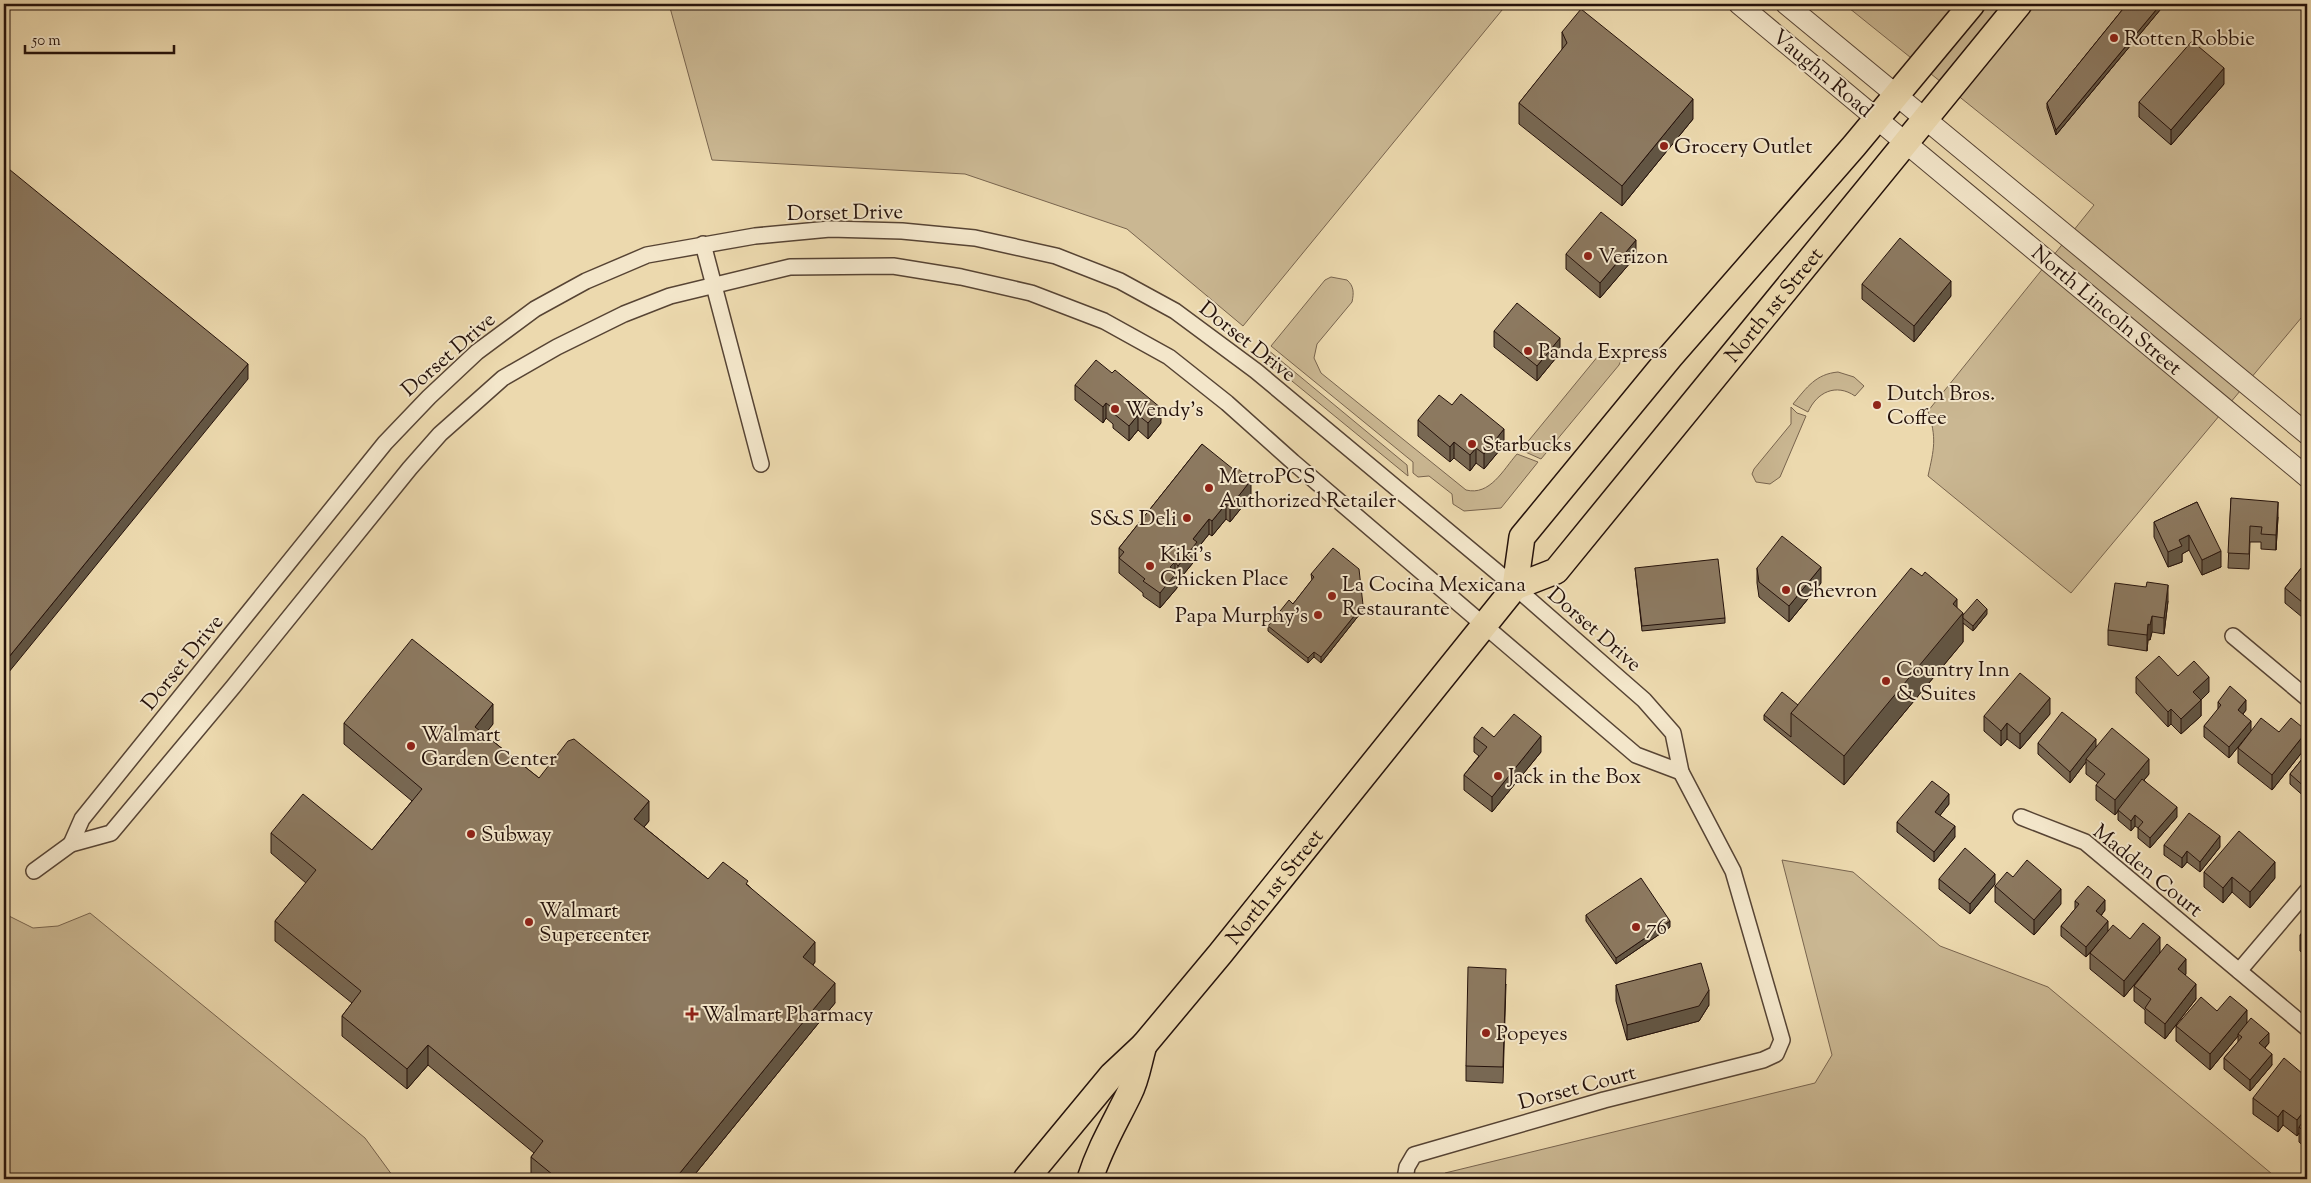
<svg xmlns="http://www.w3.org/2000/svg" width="2311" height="1183" font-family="'Sorts Mill Goudy',serif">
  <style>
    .green { fill: #cab792; stroke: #78644e }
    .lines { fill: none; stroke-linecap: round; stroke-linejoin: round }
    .minor-casing { stroke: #574434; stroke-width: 18 }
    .tertiary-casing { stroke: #574434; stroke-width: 22 }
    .primary-casing { stroke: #25120b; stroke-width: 28 }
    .minor { stroke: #f3e6ca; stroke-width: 15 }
    .tertiary { stroke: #f3e6ca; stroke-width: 20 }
    .primary { stroke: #ecd9ae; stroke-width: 25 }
    .wall { fill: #786853; stroke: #25120b }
    .shaded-wall { fill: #625543; stroke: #25120b }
    .building { fill: #8c7960; stroke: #25120b }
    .poi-dot { fill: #8f2418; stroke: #f3e6ca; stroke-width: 2 }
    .labels { text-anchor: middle; stroke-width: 4; stroke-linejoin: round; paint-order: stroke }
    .poi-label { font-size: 21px; fill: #25120b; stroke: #f3e6ca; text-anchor: start }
    .street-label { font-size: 21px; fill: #25120b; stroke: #f3e6ca }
  </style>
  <rect width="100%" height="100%" fill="#ecd9ae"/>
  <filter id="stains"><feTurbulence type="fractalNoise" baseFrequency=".004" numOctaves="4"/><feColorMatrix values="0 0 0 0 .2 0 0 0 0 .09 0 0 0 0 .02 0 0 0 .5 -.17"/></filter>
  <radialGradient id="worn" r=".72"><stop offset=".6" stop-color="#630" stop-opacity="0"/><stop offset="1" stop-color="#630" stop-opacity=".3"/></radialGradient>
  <g class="green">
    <path d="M669 4H1507L1243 326 1127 229 965 174 712 160Z"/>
    <path d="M1844 4H2307V311L2071 593 1928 476C1934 449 1937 438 1928 411L2094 205Z"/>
    <path d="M1331 277 1347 280C1354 286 1354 293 1352 302L1317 344 1314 358 1321 373 1466 490C1490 496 1503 470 1517 454L1538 462 1501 508 1464 511 1453 504 1452 494 1429 476 1418 477 1413 473V462L1271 346 1325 280Z"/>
    <path d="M1268 350 1407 465 1408 476 1265 359Z"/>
    <path d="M1603 350 1613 351 1622 358 1619 365 1541 459 1521 450Z"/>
    <path d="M1838 372 1854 377 1864 386 1855 396C1836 383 1817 392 1808 412L1793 404C1807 387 1816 374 1838 372Z"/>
    <path d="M1791 407 1797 413 1806 416 1780 477 1770 484 1756 482 1752 474 1754 469 1791 424Z"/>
    <path d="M1782 860 1853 872 1940 946 2048 987 2278 1179H1439L1445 1173 1815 1083 1832 1055Z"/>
    <path d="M4 912 7 915 33 928 58 926 90 913 365 1138 395 1179H4Z"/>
  </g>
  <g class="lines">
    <defs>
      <g id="minor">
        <path d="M703 244 761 464"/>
        <path d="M2233 636 2307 698"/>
        <path d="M2021 817 2085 842 2307 1028"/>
        <path d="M71 844 82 819 385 443 429 397 477 352 535 309 586 281 647 255 755 236 830 229 902 231 975 238 1056 256 1120 281 1175 311 1256 371 1515 587 1644 700 1673 733 1681 772 1733 871 1782 1040 1776 1054 1763 1060 1604 1100 1414 1155 1407 1167 1405 1179"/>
        <path d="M34 871 71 844 111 833 233 687 410 468 440 434 503 378 557 347 624 314 670 296 790 267 893 266 961 277 1031 293 1104 321 1169 357 1227 403 1293 462 1636 755 1681 772"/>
        <path d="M2239 971 2307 891"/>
      </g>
      <g id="tertiary">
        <path d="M1739 4 2307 477"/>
        <path d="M1786 4 2307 434"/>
      </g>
      <g id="primary">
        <path id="s1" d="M1515 587 1556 571 2019 4"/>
        <path id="s2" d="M1026 1179 1112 1075 1144 1045 1220 954 1515 587 1522 537 1670 357 1854 146 1972 4"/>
        <path d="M1090 1179C1100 1147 1115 1123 1129 1094 1137 1079 1139 1061 1144 1045"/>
      </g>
    </defs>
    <use href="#minor" class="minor-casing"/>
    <use href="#tertiary" class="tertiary-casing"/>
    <use href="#primary" class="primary-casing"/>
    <use href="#minor" class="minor"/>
    <use href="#tertiary" class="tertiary"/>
    <use href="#primary" class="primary"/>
  </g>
  <g class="wall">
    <path d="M2127 4H2165L2056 135 2047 108V103Z"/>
    <path d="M1562 32 1693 119 1622 206 1519 124V103L1562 50Z"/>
    <path d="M2224 84 2171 145 2139 117V102Z"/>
    <path d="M1566 254 1636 256 1600 298 1566 269Z"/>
    <path d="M1862 284 1951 296 1914 342 1862 299Z"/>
    <path d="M1494 331 1560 353 1537 381 1494 347Z"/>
    <path d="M1075 385 1161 423 1148 439 1138 430 1129 441 1113 428V424L1106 418 1103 423 1075 400Z"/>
    <path d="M1452 405 1504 445 1484 469 1476 463 1470 471 1454 458 1450 462 1418 436V420Z"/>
    <path d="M1202 444 1251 496 1230 522 1226 519 1212 536 1209 534 1197 549V558L1178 581 1177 580V588L1160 608 1143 596V593L1119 573V548Z"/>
    <path d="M2231 498 2278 517 2276 550 2261 549V542H2250L2249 569 2228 568Z"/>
    <path d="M2197 502 2221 567 2202 575 2189 550 2182 554V562L2168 567 2154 537V522Z"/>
    <path d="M2307 561V611L2302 617 2285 603V588Z"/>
    <path d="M1635 568 1725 618V623L1642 631Z"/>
    <path d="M1757 568 1821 583 1789 622 1759 597 1757 583Z"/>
    <path d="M1311 574 1363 610 1321 663 1314 657 1308 663 1268 631V626L1293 604 1312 580Z"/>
    <path d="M2168 601 2164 634 2152 632 2150 640H2148L2147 651 2108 645V630Z"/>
    <path d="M1957 608 1963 615 1987 614 1973 631 1963 623V642L1844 785 1764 720V715L1798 705Z"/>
    <path d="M2178 676 2209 692 2201 700V716L2181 734 2171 724 2168 727 2136 693V677Z"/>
    <path d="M2218 702 2246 710 2243 714 2251 731 2229 758 2204 737V726L2218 710Z"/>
    <path d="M2050 714 2020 749 2007 739 2001 746 1984 731V716Z"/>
    <path d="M344 723 493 724 484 734 539 778 649 821 644 827 708 879 748 885 815 962 813 965 835 1003 691 1179H534L531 1177V1157L534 1153 428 1065 407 1089 342 1036V1016L352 1003 275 941V921L306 883 271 853V833L372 850 412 801 344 744Z"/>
    <path d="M2279 732 2307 746 2272 790 2238 763V748Z"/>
    <path d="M1474 737H1494L1541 752 1492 812 1464 790V775L1479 756 1474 752Z"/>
    <path d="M2038 743 2096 747 2149 774 2144 780 2177 817 2150 848 2138 838V828L2135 826 2131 831 2118 820V811L2115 815 2096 800V785L2098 783 2086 774V762L2070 783 2038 754Z"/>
    <path d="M2307 753V799L2290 784V774Z"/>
    <path d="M1949 804 1940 815 1955 837 1934 862 1897 832V822Z"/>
    <path d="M2164 845 2220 847 2200 872 2187 862 2182 868 2164 855Z"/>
    <path d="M2204 872 2275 878 2250 908 2232 892 2223 903 2204 887Z"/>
    <path d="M2013 877 2061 904 2034 935 1995 902V886Z"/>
    <path d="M1939 879 1995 884 1970 914 1939 889Z"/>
    <path d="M2075 901 2105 910 2101 916 2108 931 2130 939 2160 952 2186 974 2185 975 2196 999 2165 1039 2145 1023V1010L2134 1001V986L2151 964 2124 997 2090 969V953L2098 944 2086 957 2061 936V926L2075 909Z"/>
    <path d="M1586 915 1670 927 1616 964 1586 921Z"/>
    <path d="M2307 927V956L2300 951V935Z"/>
    <path d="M1506 984 1503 1083 1466 1081V1066Z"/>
    <path d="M1616 985 1709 1005 1699 1021 1627 1040 1616 1001Z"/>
    <path d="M2217 1011 2247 1023 2269 1043 2265 1048 2272 1065 2250 1091 2224 1069V1058L2238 1042V1036L2210 1070 2176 1041V1026Z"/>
    <path d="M2307 1069V1149L2299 1142V1133L2297 1136 2283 1125 2278 1132 2253 1114V1098L2303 1074Z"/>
  </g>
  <g class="shaded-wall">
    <path d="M2161 4H2165L2056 135V130Z"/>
    <path d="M2224 68V84L2171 145V130Z"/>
    <path d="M1693 99V119L1622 206V186Z"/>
    <path d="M1636 240V256L1600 298V283Z"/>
    <path d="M1951 281V296L1914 342V326Z"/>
    <path d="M1560 338V353L1537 381V366Z"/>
    <path d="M248 364V379L4 678V663Z"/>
    <path d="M1106 403V418L1103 423V407Z"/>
    <path d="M1161 408V423L1148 439V423Z"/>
    <path d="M1138 415V430L1129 441V426Z"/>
    <path d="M1504 429V445L1484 469V454Z"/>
    <path d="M1454 442V458L1450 462V447Z"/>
    <path d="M1476 448V463L1470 471V455Z"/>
    <path d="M1251 480V496L1230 522V507Z"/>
    <path d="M2278 502V517L2276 550V535Z"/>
    <path d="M1226 504V519L1212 536V521Z"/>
    <path d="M1209 519V534L1197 549V558L1178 581V566L1193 539Z"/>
    <path d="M2189 535V550L2182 554V562L2168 567V552L2179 540Z"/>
    <path d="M2221 551V567L2202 575V560Z"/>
    <path d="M1175 562V575L1177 572V588L1160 608V593L1170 567Z"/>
    <path d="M1821 567V583L1789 622V606Z"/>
    <path d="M2168 585V601L2164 634V618Z"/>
    <path d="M2307 595V611L2302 617V602Z"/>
    <path d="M1957 599V620L1963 613V642L1844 785V756L1953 604Z"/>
    <path d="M1363 605V610L1321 663V657Z"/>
    <path d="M1987 609V614L1973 631V626Z"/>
    <path d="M2152 616V632L2150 640V625Z"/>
    <path d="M2148 624V640L2147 651V635Z"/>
    <path d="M1314 652V657L1308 663V658Z"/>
    <path d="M2209 677V692L2193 708V692Z"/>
    <path d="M2050 698V714L2020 749V734Z"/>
    <path d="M2201 700V716L2181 734V719Z"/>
    <path d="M2246 700V710L2238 720V710Z"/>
    <path d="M493 704V724L475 747V727Z"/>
    <path d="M2171 709V724L2168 727V712Z"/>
    <path d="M2251 721V731L2229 758V747Z"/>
    <path d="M2007 723V739L2001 746V731Z"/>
    <path d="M2307 731V746L2272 790V775Z"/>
    <path d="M1541 736V752L1492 812V797Z"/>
    <path d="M2096 739V750L2086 759V762L2070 783V772Z"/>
    <path d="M2149 759V774L2119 810H2118V811L2115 815V800Z"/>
    <path d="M1949 794V804L1935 822V812Z"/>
    <path d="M649 801V821L634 839V819Z"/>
    <path d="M2177 807V817L2150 848V838Z"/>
    <path d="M2135 815V826L2131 831V821Z"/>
    <path d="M1955 826V837L1934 862V852Z"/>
    <path d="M2220 836V847L2200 872V862Z"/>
    <path d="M2187 851V862L2182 868V858Z"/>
    <path d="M2275 862V878L2250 908V892Z"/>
    <path d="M1995 874V884L1970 914V904Z"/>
    <path d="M2232 877V892L2223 903V888Z"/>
    <path d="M2061 889V904L2034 935V920Z"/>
    <path d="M2105 900V910L2096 922V911Z"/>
    <path d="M1670 921V927L1616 964V958Z"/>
    <path d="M2108 921V932L2086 957V947Z"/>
    <path d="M2160 937V953L2124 997V981Z"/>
    <path d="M815 942V962L803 977V957Z"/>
    <path d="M2186 959V974L2178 985V969Z"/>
    <path d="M835 983V1003L691 1179H675Z"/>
    <path d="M2196 984V999L2165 1039V1024Z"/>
    <path d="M1709 990V1005L1699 1021 1627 1040V1025Z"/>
    <path d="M2247 1010V1026L2238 1034V1036L2210 1070V1054Z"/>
    <path d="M2269 1033V1043L2259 1053V1043Z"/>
    <path d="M428 1045V1065L407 1089V1069Z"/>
    <path d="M2272 1054V1065L2250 1091V1080Z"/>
    <path d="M2307 1107V1122L2299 1127V1133L2297 1136V1120Z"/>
    <path d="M2283 1110V1125L2278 1132V1117Z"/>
  </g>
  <g class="building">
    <path d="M2127 4H2161L2056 130 2047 103Z"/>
    <path d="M1581 9 1693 99 1622 186 1519 103 1567 43 1562 32Z"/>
    <path d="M2192 41 2224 68 2171 130 2139 102Z"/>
    <path d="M4 165 248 364 4 663Z"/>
    <path d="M1601 212 1636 240 1600 283 1566 254Z"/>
    <path d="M1900 238 1951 281 1914 326 1862 284Z"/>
    <path d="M1517 303 1560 338 1537 366 1494 331Z"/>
    <path d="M1096 360 1112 373 1115 370 1161 408 1148 423 1138 415 1129 426 1113 413 1115 410 1106 403 1103 407 1075 385Z"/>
    <path d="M1461 394 1504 429 1484 454 1476 448 1470 455 1454 442 1450 447 1418 420 1439 395 1452 405Z"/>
    <path d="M1202 444 1233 469 1236 467 1251 480 1230 507 1226 504 1212 521 1209 519 1193 539 1197 542 1178 566 1175 562 1170 567 1177 572 1160 593 1143 581 1145 579 1119 558 1124 552 1119 548Z"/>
    <path d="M2231 498 2278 502 2276 535 2261 534 2262 527 2250 526 2249 554 2228 553Z"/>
    <path d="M2197 502 2221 551 2202 560 2189 535 2179 540 2182 546 2168 552 2154 522Z"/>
    <path d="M1782 536 1821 567 1789 606 1759 582 1757 568Z"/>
    <path d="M1333 548 1359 569 1363 605 1321 657 1314 652 1308 658 1268 626 1289 600 1293 604 1314 577 1311 574Z"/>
    <path d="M1718 559 1725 618 1642 626 1635 568Z"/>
    <path d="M2307 561V595L2302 602 2285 588Z"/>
    <path d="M1911 568 1922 576 1925 572 1957 599 1953 604 1963 613 1844 756 1791 713Z"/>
    <path d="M2147 582 2168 585 2164 618 2152 616 2150 625 2148 624 2147 635 2108 630 2115 583 2146 587Z"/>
    <path d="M1977 599 1987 609 1973 626 1963 618V615Z"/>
    <path d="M412 639 493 704 475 727 539 778 568 741 574 739 649 801 634 819 708 879 723 862 748 881 746 884 815 942 803 957 835 983 675 1179H558L531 1157 543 1141 428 1045 407 1069 342 1016 361 991 275 921 316 870 271 833 303 794 372 850 422 789 344 723Z"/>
    <path d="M2159 656 2178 676 2194 661 2209 677 2193 692 2201 700 2181 719 2171 709 2168 712 2136 677Z"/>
    <path d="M2020 673 2050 698 2020 734 2007 723 2001 731 1984 716Z"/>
    <path d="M2230 686 2246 700 2238 710 2251 721 2229 747 2204 726 2221 705 2218 702Z"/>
    <path d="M1782 692 1798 705 1791 713V737L1764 715Z"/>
    <path d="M2062 712 2096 739 2070 772 2038 743Z"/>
    <path d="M1514 714 1541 736 1492 797 1464 775 1487 747 1474 737 1482 727 1494 737Z"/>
    <path d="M2261 718 2279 732 2291 718 2307 731 2272 775 2238 748Z"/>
    <path d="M2112 728 2149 759 2115 800 2096 785 2105 774 2086 759Z"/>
    <path d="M2307 753V789L2290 774Z"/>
    <path d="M2142 779 2177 807 2150 838 2138 828 2143 822 2135 815 2131 821 2118 810Z"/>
    <path d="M1932 781 1949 794 1935 812 1955 826 1934 852 1897 822Z"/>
    <path d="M2189 813 2220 836 2200 862 2187 851 2182 858 2164 845Z"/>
    <path d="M2239 831 2275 862 2250 892 2232 877 2223 888 2204 872Z"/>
    <path d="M1965 848 1995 874 1970 904 1939 879Z"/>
    <path d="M2027 860 2061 889 2034 920 1995 886 2007 872 2013 877Z"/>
    <path d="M1641 878 1670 921 1616 958 1586 915Z"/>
    <path d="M2088 886 2105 900 2096 911 2108 921 2086 947 2061 926 2079 904 2075 901Z"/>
    <path d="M2143 923 2160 937 2124 981 2090 953 2113 925 2130 939Z"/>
    <path d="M2307 927V940L2300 935Z"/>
    <path d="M2167 944 2186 959 2178 969 2196 984 2165 1024 2145 1008 2151 999 2134 986Z"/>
    <path d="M1701 963 1709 990 1699 1006 1627 1025 1616 985Z"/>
    <path d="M1468 967 1506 969 1503 1067 1466 1066Z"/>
    <path d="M2230 996 2247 1010 2210 1054 2176 1026 2201 997 2217 1011Z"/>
    <path d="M2251 1018 2269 1033 2259 1043 2272 1054 2250 1080 2224 1058 2242 1037 2238 1034Z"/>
    <path d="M2284 1058 2303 1074 2307 1069V1107L2297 1120 2283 1110 2278 1117 2253 1098Z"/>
    <path d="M2307 1116V1134L2299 1127Z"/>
  </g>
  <g class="poi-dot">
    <circle cx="2114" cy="38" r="5"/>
    <circle cx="1664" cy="146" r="5"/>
    <circle cx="1588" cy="256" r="5"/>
    <circle cx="1528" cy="351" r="5"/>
    <circle cx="1877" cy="405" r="5"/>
    <circle cx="1115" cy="409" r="5"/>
    <circle cx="1472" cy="444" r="5"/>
    <circle cx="1209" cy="488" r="5"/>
    <circle cx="1187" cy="518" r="5"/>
    <circle cx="1150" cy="566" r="5"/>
    <circle cx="1786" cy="590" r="5"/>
    <circle cx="1332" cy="596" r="5"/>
    <circle cx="1318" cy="615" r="5"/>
    <circle cx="1886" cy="681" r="5"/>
    <circle cx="411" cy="746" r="5"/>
    <circle cx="1498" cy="776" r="5"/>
    <circle cx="471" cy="834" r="5"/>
    <circle cx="529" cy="922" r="5"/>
    <circle cx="1636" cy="927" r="5"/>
    <path d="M689.5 1006.5h5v5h5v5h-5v5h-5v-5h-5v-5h5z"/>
    <circle cx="1486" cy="1033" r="5"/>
  </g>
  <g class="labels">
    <g class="poi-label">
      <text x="2124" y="45">Rotten Robbie</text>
      <text x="1674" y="153">Grocery Outlet</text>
      <text x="1598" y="263">Verizon</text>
      <text x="1538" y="358">Panda Express</text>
      <text x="1887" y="400">Dutch Bros.<tspan x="1887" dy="24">Coffee</tspan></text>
      <text x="1125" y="416">Wendy's</text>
      <text x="1482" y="451">Starbucks</text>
      <text x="1219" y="483">MetroPCS<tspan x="1219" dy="24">Authorized Retailer</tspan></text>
      <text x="1177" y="525" text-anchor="end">S&amp;S Deli</text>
      <text x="1160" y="561">Kiki's<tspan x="1160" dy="24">Chicken Place</tspan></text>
      <text x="1342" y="591">La Cocina Mexicana<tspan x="1342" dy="24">Restaurante</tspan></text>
      <text x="1796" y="597">Chevron</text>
      <text x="1308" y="622" text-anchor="end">Papa Murphy's</text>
      <text x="1896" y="676">Country Inn<tspan x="1896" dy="24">&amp; Suites</tspan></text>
      <text x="421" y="741">Walmart<tspan x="421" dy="24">Garden Center</tspan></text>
      <text x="1508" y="783">Jack in the Box</text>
      <text x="481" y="841">Subway</text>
      <text x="539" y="917">Walmart<tspan x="539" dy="24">Supercenter</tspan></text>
      <text x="1646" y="934">76</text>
      <text x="702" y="1021">Walmart Pharmacy</text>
      <text x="1496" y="1040">Popeyes</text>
    </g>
    <g class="street-label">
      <text transform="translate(1823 73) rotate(40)" y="7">Vaughn Road</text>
      <text transform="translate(845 212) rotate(-1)" y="7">Dorset Drive</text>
      <text dy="7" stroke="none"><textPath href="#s1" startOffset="388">North 1st Street</textPath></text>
      <text transform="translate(2107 310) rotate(40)" y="7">North Lincoln Street</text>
      <text transform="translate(1248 341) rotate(38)" y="7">Dorset Drive</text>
      <text transform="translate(448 354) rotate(-41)" y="7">Dorset Drive</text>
      <text transform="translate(1595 629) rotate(41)" y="7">Dorset Drive</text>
      <text transform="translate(182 662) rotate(-51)" y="7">Dorset Drive</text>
      <text transform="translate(2148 870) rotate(39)" y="7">Madden Court</text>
      <text dy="7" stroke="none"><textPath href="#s2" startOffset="384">North 1st Street</textPath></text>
      <text transform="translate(1577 1087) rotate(-15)" y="7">Dorset Court</text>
    </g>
  </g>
  <rect width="2311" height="1183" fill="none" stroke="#ecd9ae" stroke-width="20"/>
  <rect x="5" y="5" width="2301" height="1173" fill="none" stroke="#25120b" stroke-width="2.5"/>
  <rect x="10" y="10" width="2291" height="1163" fill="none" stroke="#25120b"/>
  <path d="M25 45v8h149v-8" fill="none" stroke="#25120b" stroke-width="2.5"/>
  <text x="32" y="45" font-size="15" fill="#25120b" stroke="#f3e6ca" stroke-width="4" paint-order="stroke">50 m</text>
  <rect width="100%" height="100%" filter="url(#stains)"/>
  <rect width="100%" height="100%" fill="url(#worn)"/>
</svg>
